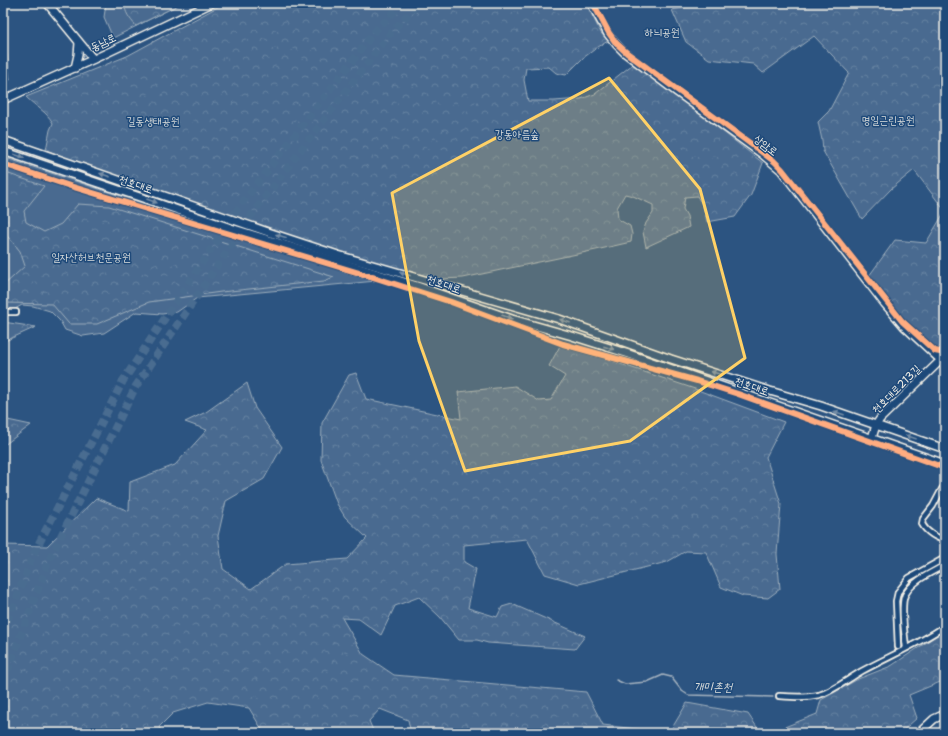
<svg xmlns="http://www.w3.org/2000/svg" width="948" height="736" font-family="'Shantell Sans','Poor Story',sans-serif">
  <style>
    .green { fill: #496b90; stroke: #9eaebc }
    .forest { fill: url(#forest-crowns); stroke: #9eaebc }
    .lines { fill: none; stroke-linecap: round; stroke-linejoin: round }
    .stream { stroke: #a7b4c0; stroke-width: 1.5 }
    .highway-tunnel { stroke: #4a6c90; stroke-width: 8; stroke-dasharray: 8 4; stroke-linecap: butt }
    .street-casing { stroke: #f4f1e8; stroke-width: 8 }
    .secondary-casing { stroke: #f4f1e8; stroke-width: 10 }
    .primary-casing { stroke: #f4f1e8; stroke-width: 10 }
    .street { stroke: #1f4a7a; stroke-width: 4.5 }
    .secondary { stroke: #1f4a7a; stroke-width: 7 }
    .primary { stroke: #1f4a7a; stroke-width: 7 }
    .cycleway-casing { stroke: #1f4a7a; stroke-width: 8 }
    .cycleway { stroke: #ffac80; stroke-width: 6 }
    .oneway { fill: #748da6 }
    .marked { fill: #ffd166; fill-opacity: 0.2; stroke: #ffd166; stroke-width: 3; stroke-linejoin: round }
    .labels { text-anchor: middle; stroke-width: 3; stroke-linejoin: round; paint-order: stroke }
    .park-label { font-size: 11px; fill: #dadddb; stroke: #1f4a7a }
    .street-label { font-size: 11px; fill: #f4f1e8; stroke: #1f4a7a }
    .water-label { font-size: 12px; font-style: italic; fill: #dadddb; stroke: #1f4a7a }
  </style>
  <defs>
    <pattern id="forest-crowns" width="20" height="18" patternUnits="userSpaceOnUse"><rect width="20" height="18" fill="#496b90"/><path d="M2 6a3 3 0 1 1 6 0M12 15a3 3 0 1 1 6 0" fill="none" stroke="#6481a0"/></pattern>
  </defs>
  <rect width="100%" height="100%" fill="#2c5481"/>
  <filter id="ink" filterUnits="userSpaceOnUse"><feTurbulence type="fractalNoise" baseFrequency=".025" numOctaves="2"/><feDisplacementMap in="SourceGraphic" scale="8" xChannelSelector="R" yChannelSelector="G"/><feConvolveMatrix kernelMatrix="1 2 1 2 8 2 1 2 1" color-interpolation-filters="sRGB"/></filter>
  <g filter="url(#ink)">
    <g class="green">
      <path d="M99 3H182L113 38 104 17 106 4 99 6Z"/>
      <path d="M3 157 376 281 197 298 177 312 162 314 136 312 104 333 83 336 65 330 60 321 50 311 33 306 22 305 15 309 3 310Z"/>
    </g>
    <g class="forest">
      <path d="M125 3H182L136 26C130 19 124 12 125 3Z"/>
      <path d="M225 3H586L601 33 608 41 598 47 583 58 566 75 556 73 549 67 526 68 524 80 528 101H554L581 99 595 94 633 64 680 98 763 163 751 195 735 217 707 222 703 206 697 196 685 197 683 209 687 216 689 227 646 247 643 232 646 223 653 213V205L633 196 625 194 617 208 618 219 623 222 630 226 632 234 631 242 596 250 463 278 419 280 235 221 46 150 50 130 53 123C46 111 36 107 26 97L127 56Z"/>
      <path d="M708 3H945V342L937 349H934L902 319 869 276 895 240 926 243 945 211 914 170 891 189 862 219 823 151 822 140 818 122 829 111 849 73 814 36 763 73 753 64 709 59 686 42 672 10Z"/>
      <path d="M3 39 7 55 10 80 3 84Z"/>
      <path d="M3 172 44 186 24 211 26 222 44 232 61 224 78 204 109 206 334 277 324 281 221 292 149 302 97 324H69L52 304 4 303 3 302V286L25 266 20 251 3 231Z"/>
      <path d="M3 322 36 327 3 342Z"/>
      <path d="M561 344 695 389 784 422 766 457 781 504 777 554 780 589 768 598 743 596 721 587 706 552 686 551 667 562 579 584 545 574 527 539 464 545V562L476 569 468 608 497 617 502 607 512 604 585 636 575 649 488 643 477 640H459L440 617 419 597 395 606 381 635 359 619 342 618 363 654 394 675 586 692 603 725 669 733 687 703 748 714 761 733H411L408 720 380 709 369 721 374 733H264L249 708 208 702 173 713 159 727 162 733H3V545L47 546 96 498 129 511 130 482 175 465 207 430 185 422 206 412 247 383 255 408 282 447 264 479 226 501 218 536 223 569 251 589 286 564 347 559 367 538 345 517 337 504 321 460 322 423 349 375 356 373 366 399 461 419 458 392 515 386 539 401 551 400 565 376 549 366Z"/>
      <path d="M3 419 31 425 3 446Z"/>
      <path d="M945 630V680L909 695 917 718 900 733H782V728L817 714 821 700 858 679 891 666Z"/>
    </g>
    <g class="lines">
      <g class="stream">
        <path d="M899 630C899 619 897 605 900 595 906 579 931 569 945 561"/>
        <path d="M616 680 625 684 647 682 663 675 671 677 682 691 688 695 773 697"/>
      </g>
      <g class="highway-tunnel">
        <path d="M3 633 33 555 123 381 240 206 376 30 403 3"/>
        <path d="M3 683 49 560 136 386 253 213 392 31 419 3"/>
      </g>
      <defs>
        <g id="street">
          <path d="M3 312H16"/>
          <path d="M942 489 933 506 923 519 922 524C927 533 936 537 945 541"/>
          <path d="M898 647 896 601 898 592 909 578 945 558"/>
          <path d="M906 648C905 636 900 606 905 595 913 580 931 573 945 565"/>
          <path d="M779 696C793 697 806 698 819 695 834 691 848 679 862 671 890 656 919 644 945 626"/>
        </g>
        <g id="secondary">
          <path d="M47 3 93 59"/>
          <path d="M591 3 608 34 616 44 625 53 674 90 762 154 781 170 885 304 904 326 945 364"/>
          <path d="M75 68 78 55 79 43"/>
          <path d="M3 100 94 59 212 3"/>
          <path d="M872 438 876 425 880 419 941 360"/>
          <path d="M919 733 934 719 945 714"/>
        </g>
        <g id="primary">
          <path d="M3 140 268 232 338 255 559 319 671 359 770 391 821 406 945 449"/>
          <path d="M3 151 116 189 231 228 417 286 512 319 572 336 629 354 945 464"/>
        </g>
      </defs>
      <use href="#street" class="street-casing"/>
      <use href="#secondary" class="secondary-casing"/>
      <use href="#primary" class="primary-casing"/>
      <use href="#street" class="street"/>
      <use href="#secondary" class="secondary"/>
      <use href="#primary" class="primary"/>
      <defs>
        <g id="cycleway">
          <path d="M593 3 609 33 616 43 627 53 774 161 782 169 902 321 935 351 940 352 945 348"/>
          <path d="M3 164 70 186 376 278 451 302 563 344 697 381 738 394 945 468"/>
        </g>
      </defs>
      <use href="#cycleway" class="cycleway-casing"/>
      <use href="#cycleway" class="cycleway"/>
    </g>
    <defs><path id="oneway-solid" d="M-6-.8H1V-3.2L6.5 0L1 3.2V.8H-6Z"/></defs>
    <g class="oneway">
      <use href="#oneway-solid" transform="translate(19 156) rotate(19)"/>
      <use href="#oneway-solid" transform="translate(105 175) rotate(-161)"/>
      <use href="#oneway-solid" transform="translate(152 201) rotate(20)"/>
      <use href="#oneway-solid" transform="translate(281 236) rotate(-162)"/>
      <use href="#oneway-solid" transform="translate(405 274) rotate(-163)"/>
      <use href="#oneway-solid" transform="translate(507 317) rotate(19)"/>
      <use href="#oneway-solid" transform="translate(565 321) rotate(-161)"/>
      <use href="#oneway-solid" transform="translate(609 348) rotate(18)"/>
      <use href="#oneway-solid" transform="translate(716 373) rotate(-162)"/>
      <use href="#oneway-solid" transform="translate(839 413) rotate(-161)"/>
      <use href="#oneway-solid" transform="translate(911 437) rotate(-161)"/>
    </g>
  </g>
  <path class="marked" d="M609 78 700 189 745 358 630 441 465 471 419 341 392 193Z"/>
  <g class="labels">
    <g class="park-label">
      <text x="662" y="36">하늬공원</text>
      <text x="888" y="124">명일근린공원</text>
      <text x="153" y="125">길동생태공원</text>
      <text x="517" y="138">강동아름숲</text>
      <text x="91" y="261">일자산허브천문공원</text>
    </g>
    <g class="street-label">
      <text transform="translate(103 42) rotate(-25)" y="4">동남로</text>
      <text transform="translate(766 145) rotate(38)" y="4">상암로</text>
      <text transform="translate(136 184) rotate(19)" y="4">천호대로</text>
      <text transform="translate(444 284) rotate(19)" y="4">천호대로</text>
      <text transform="translate(752 386) rotate(19)" y="4">천호대로</text>
      <text transform="translate(896 389) rotate(-45)" y="4">천호대로213길</text>
    </g>
    <g class="water-label">
      <text transform="translate(713 687) rotate(1)" y="4">개미촌천</text>
    </g>
  </g>
  <rect width="948" height="736" fill="none" stroke="#1f4a7a" stroke-width="16"/>
  <rect x="8" y="8" width="932" height="720" fill="none" stroke="#f4f1e8" stroke-width="1.5" filter="url(#ink)"/>
</svg>
